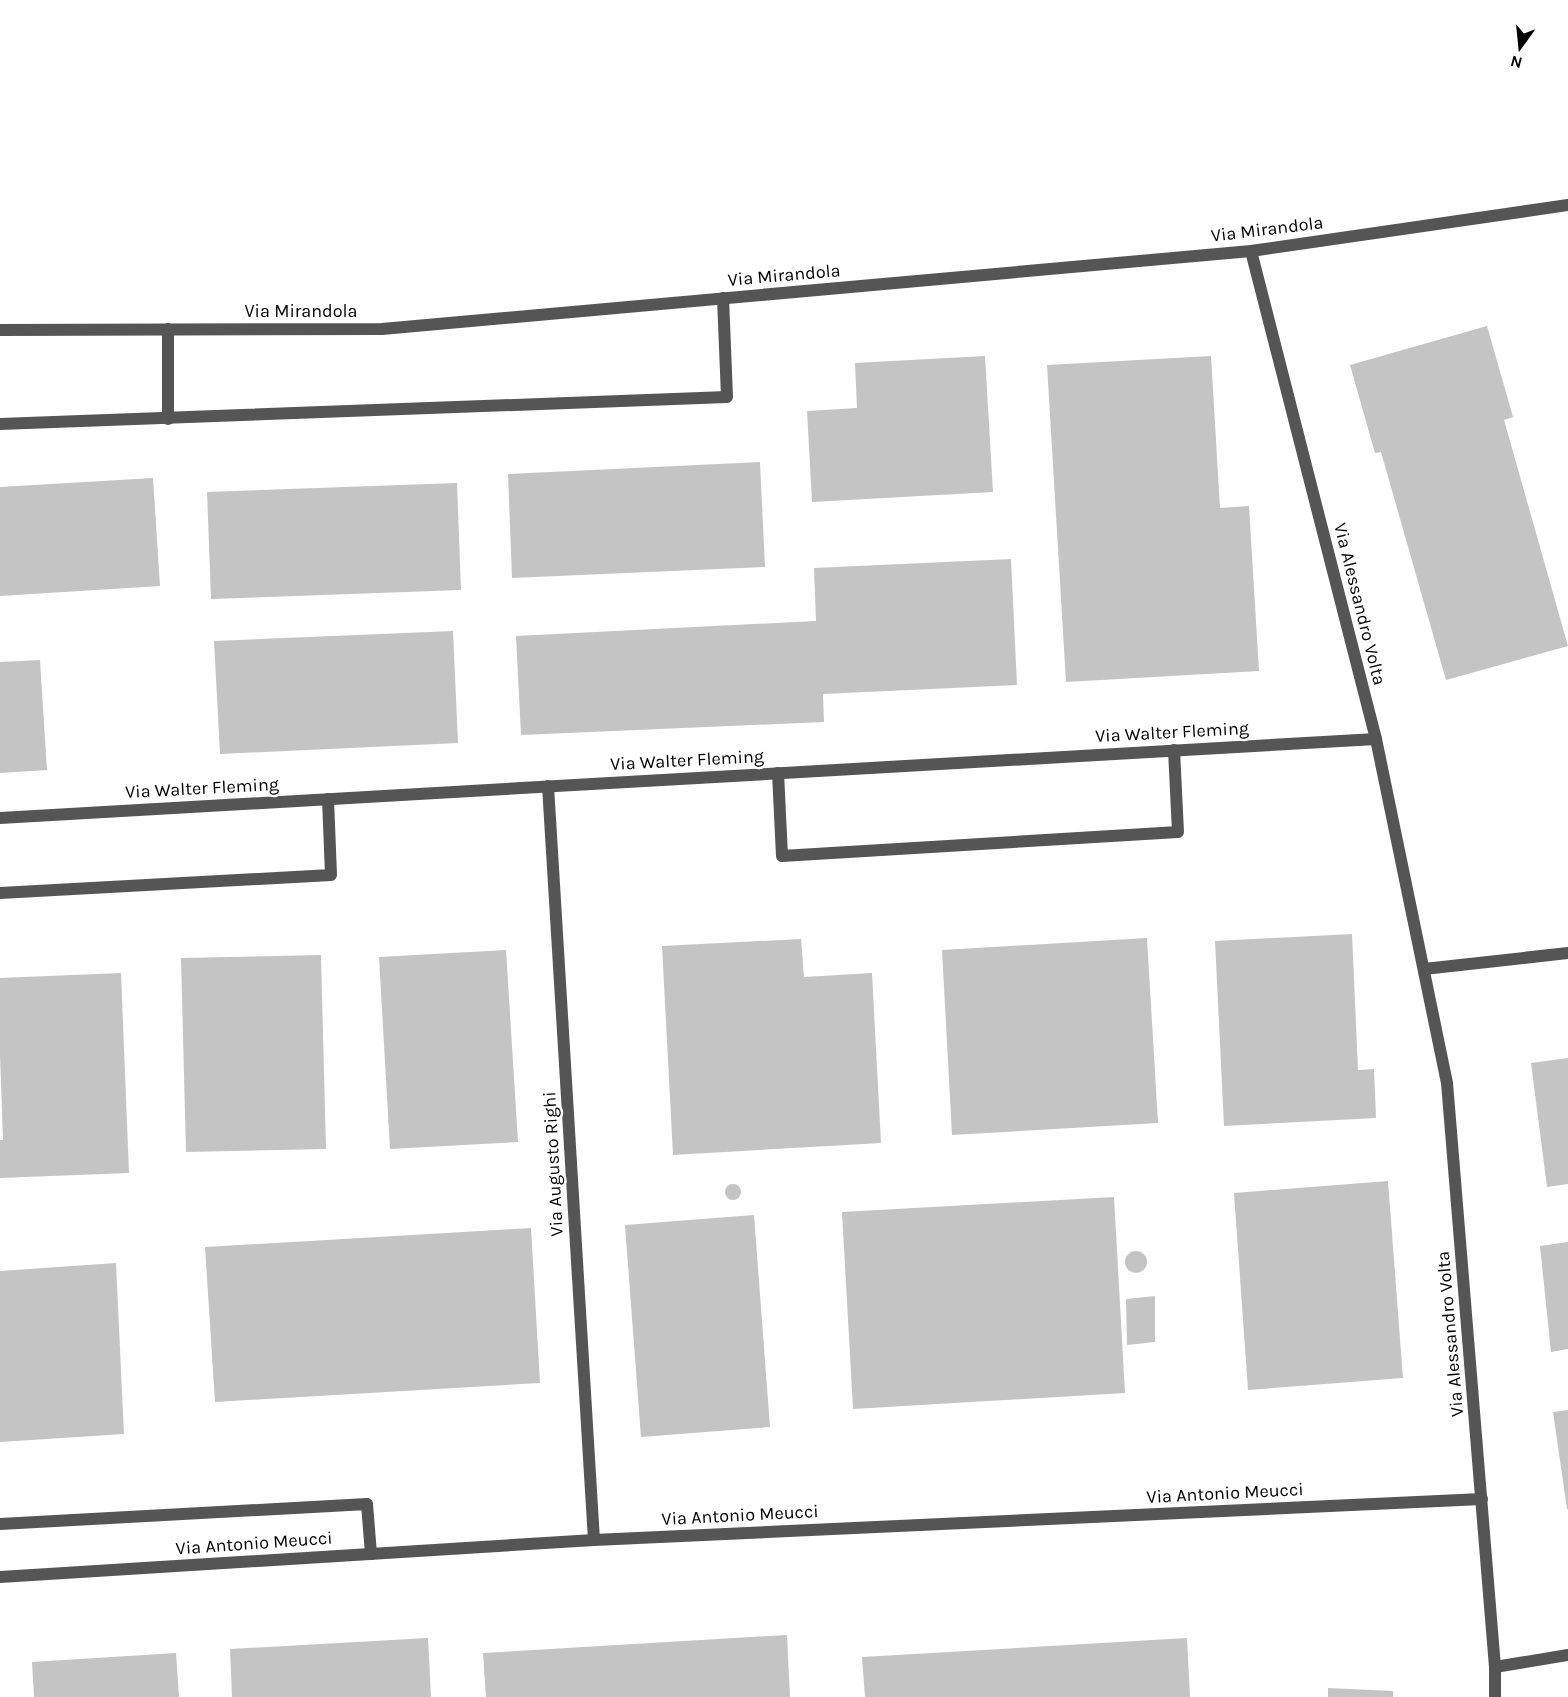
<svg xmlns="http://www.w3.org/2000/svg" width="1568" height="1697" font-family="Karla,sans-serif">
  <style>
    .building { fill: #c4c4c4 }
    .lines { fill: none; stroke-linecap: round; stroke-linejoin: round }
    .service { stroke: #555; stroke-width: 12 }
    .minor { stroke: #555; stroke-width: 12 }
    .tertiary { stroke: #555; stroke-width: 12 }
    .labels { text-anchor: middle; stroke-width: 5; stroke-linejoin: round; paint-order: stroke }
    .street-label { font-size: 18px; fill: #000; stroke: #fff }
  </style>
  <rect width="100%" height="100%" fill="#fff"/>
  <g class="building">
    <path d="M1487 326 1513 417 1504 420 1568 646 1446 680 1381 452 1375 453 1350 365Z"/>
    <path d="M985 356 993 492 812 502 807 411 857 408 855 363Z"/>
    <path d="M1211 356 1220 508 1249 506 1259 671 1066 682 1047 365Z"/>
    <path d="M760 462 765 567 512 578 508 474Z"/>
    <path d="M153 478 160 586 0 596V487Z"/>
    <path d="M457 483 461 590 211 599 207 492Z"/>
    <path d="M1011 559 1017 685 823 694 824 722 521 735 516 636 816 621 814 568Z"/>
    <path d="M453 631 458 743 220 754 214 641Z"/>
    <path d="M40 660 47 770 0 773V662Z"/>
    <path d="M1352 934 1358 1070 1374 1069 1376 1118 1224 1126 1215 941Z"/>
    <path d="M1147 938 1158 1123 952 1135 942 950Z"/>
    <path d="M801 939 804 977 872 973 881 1143 673 1155 662 946Z"/>
    <path d="M506 950 518 1142 390 1149 379 957Z"/>
    <path d="M321 955 326 1149 186 1152 181 958Z"/>
    <path d="M121 973 129 1173 0 1178V1140H3L0 1055V978Z"/>
    <path d="M1568 1058V1184L1547 1187 1531 1063Z"/>
    <path d="M1388 1181 1403 1378 1248 1390 1234 1193Z"/>
    <circle cx="733" cy="1192" r="8"/>
    <path d="M1114 1197 1125 1393 853 1409 842 1212Z"/>
    <path d="M754 1215 770 1427 641 1437 625 1225Z"/>
    <path d="M531 1228 540 1383 215 1402 205 1247Z"/>
    <path d="M1568 1242V1349L1551 1352 1540 1246Z"/>
    <circle cx="1136" cy="1262" r="11"/>
    <path d="M116 1263 124 1434 0 1442V1271Z"/>
    <path d="M1155 1296V1342L1127 1345 1126 1299Z"/>
    <path d="M1568 1410V1509H1567L1553 1412Z"/>
    <path d="M787 1635 790 1697H486L483 1653Z"/>
    <path d="M428 1638 431 1697H232L230 1649Z"/>
    <path d="M1187 1638 1190 1697H865L862 1657Z"/>
    <path d="M176 1653 179 1697H34L32 1662Z"/>
    <path d="M1328 1688 1393 1691V1697H1328Z"/>
  </g>
  <g class="lines">
    <g class="service">
      <path d="M168 329V419"/>
      <path d="M0 424 727 397 723 298"/>
      <path d="M778 773 782 856 1178 832 1174 750"/>
      <path d="M0 893 331 875 328 799"/>
      <path d="M0 1524 367 1504 371 1554"/>
    </g>
    <g class="minor">
      <path d="M1251 251 1376 739 1447 1083 1495 1667V1697"/>
      <path d="M548 786 594 1540"/>
      <path d="M0 818 1376 739"/>
      <path d="M1424 969 1568 953"/>
      <path d="M0 1577 594 1540 1482 1499"/>
      <path d="M1495 1667 1568 1655"/>
    </g>
    <path class="tertiary" d="M0 330 382 329 1251 251 1568 205"/>
  </g>
  <g class="labels">
    <g class="street-label">
      <text transform="translate(1267 229) rotate(-7)" y="6">Via Mirandola</text>
      <text transform="translate(784 275) rotate(-5)" y="6">Via Mirandola</text>
      <text x="301" y="317">Via Mirandola</text>
      <text transform="translate(1360 604) rotate(76)" y="6">Via Alessandro Volta</text>
      <text transform="translate(1172 732) rotate(-3)" y="6">Via Walter Fleming</text>
      <text transform="translate(687 760) rotate(-3)" y="6">Via Walter Fleming</text>
      <text transform="translate(202 788) rotate(-3)" y="6">Via Walter Fleming</text>
      <text transform="translate(553 1164) rotate(-93)" y="6">Via Augusto Righi</text>
      <text transform="translate(1450 1334) rotate(-95)" y="6">Via Alessandro Volta</text>
      <text transform="translate(1225 1493) rotate(-3)" y="6">Via Antonio Meucci</text>
      <text transform="translate(740 1515) rotate(-3)" y="6">Via Antonio Meucci</text>
      <text transform="translate(254 1543) rotate(-4)" y="6">Via Antonio Meucci</text>
    </g>
  </g>
  <g transform="translate(1520 48) rotate(195)" stroke="#ffffff" stroke-width="4.5" paint-order="stroke">
  <path d="M0-4.5L10 22L0 15L-10 22Z" fill="#000000"/>
  <text y="-9" font-size="16" font-weight="bold" text-anchor="middle" fill="#000000">N</text>
  </g>
</svg>
